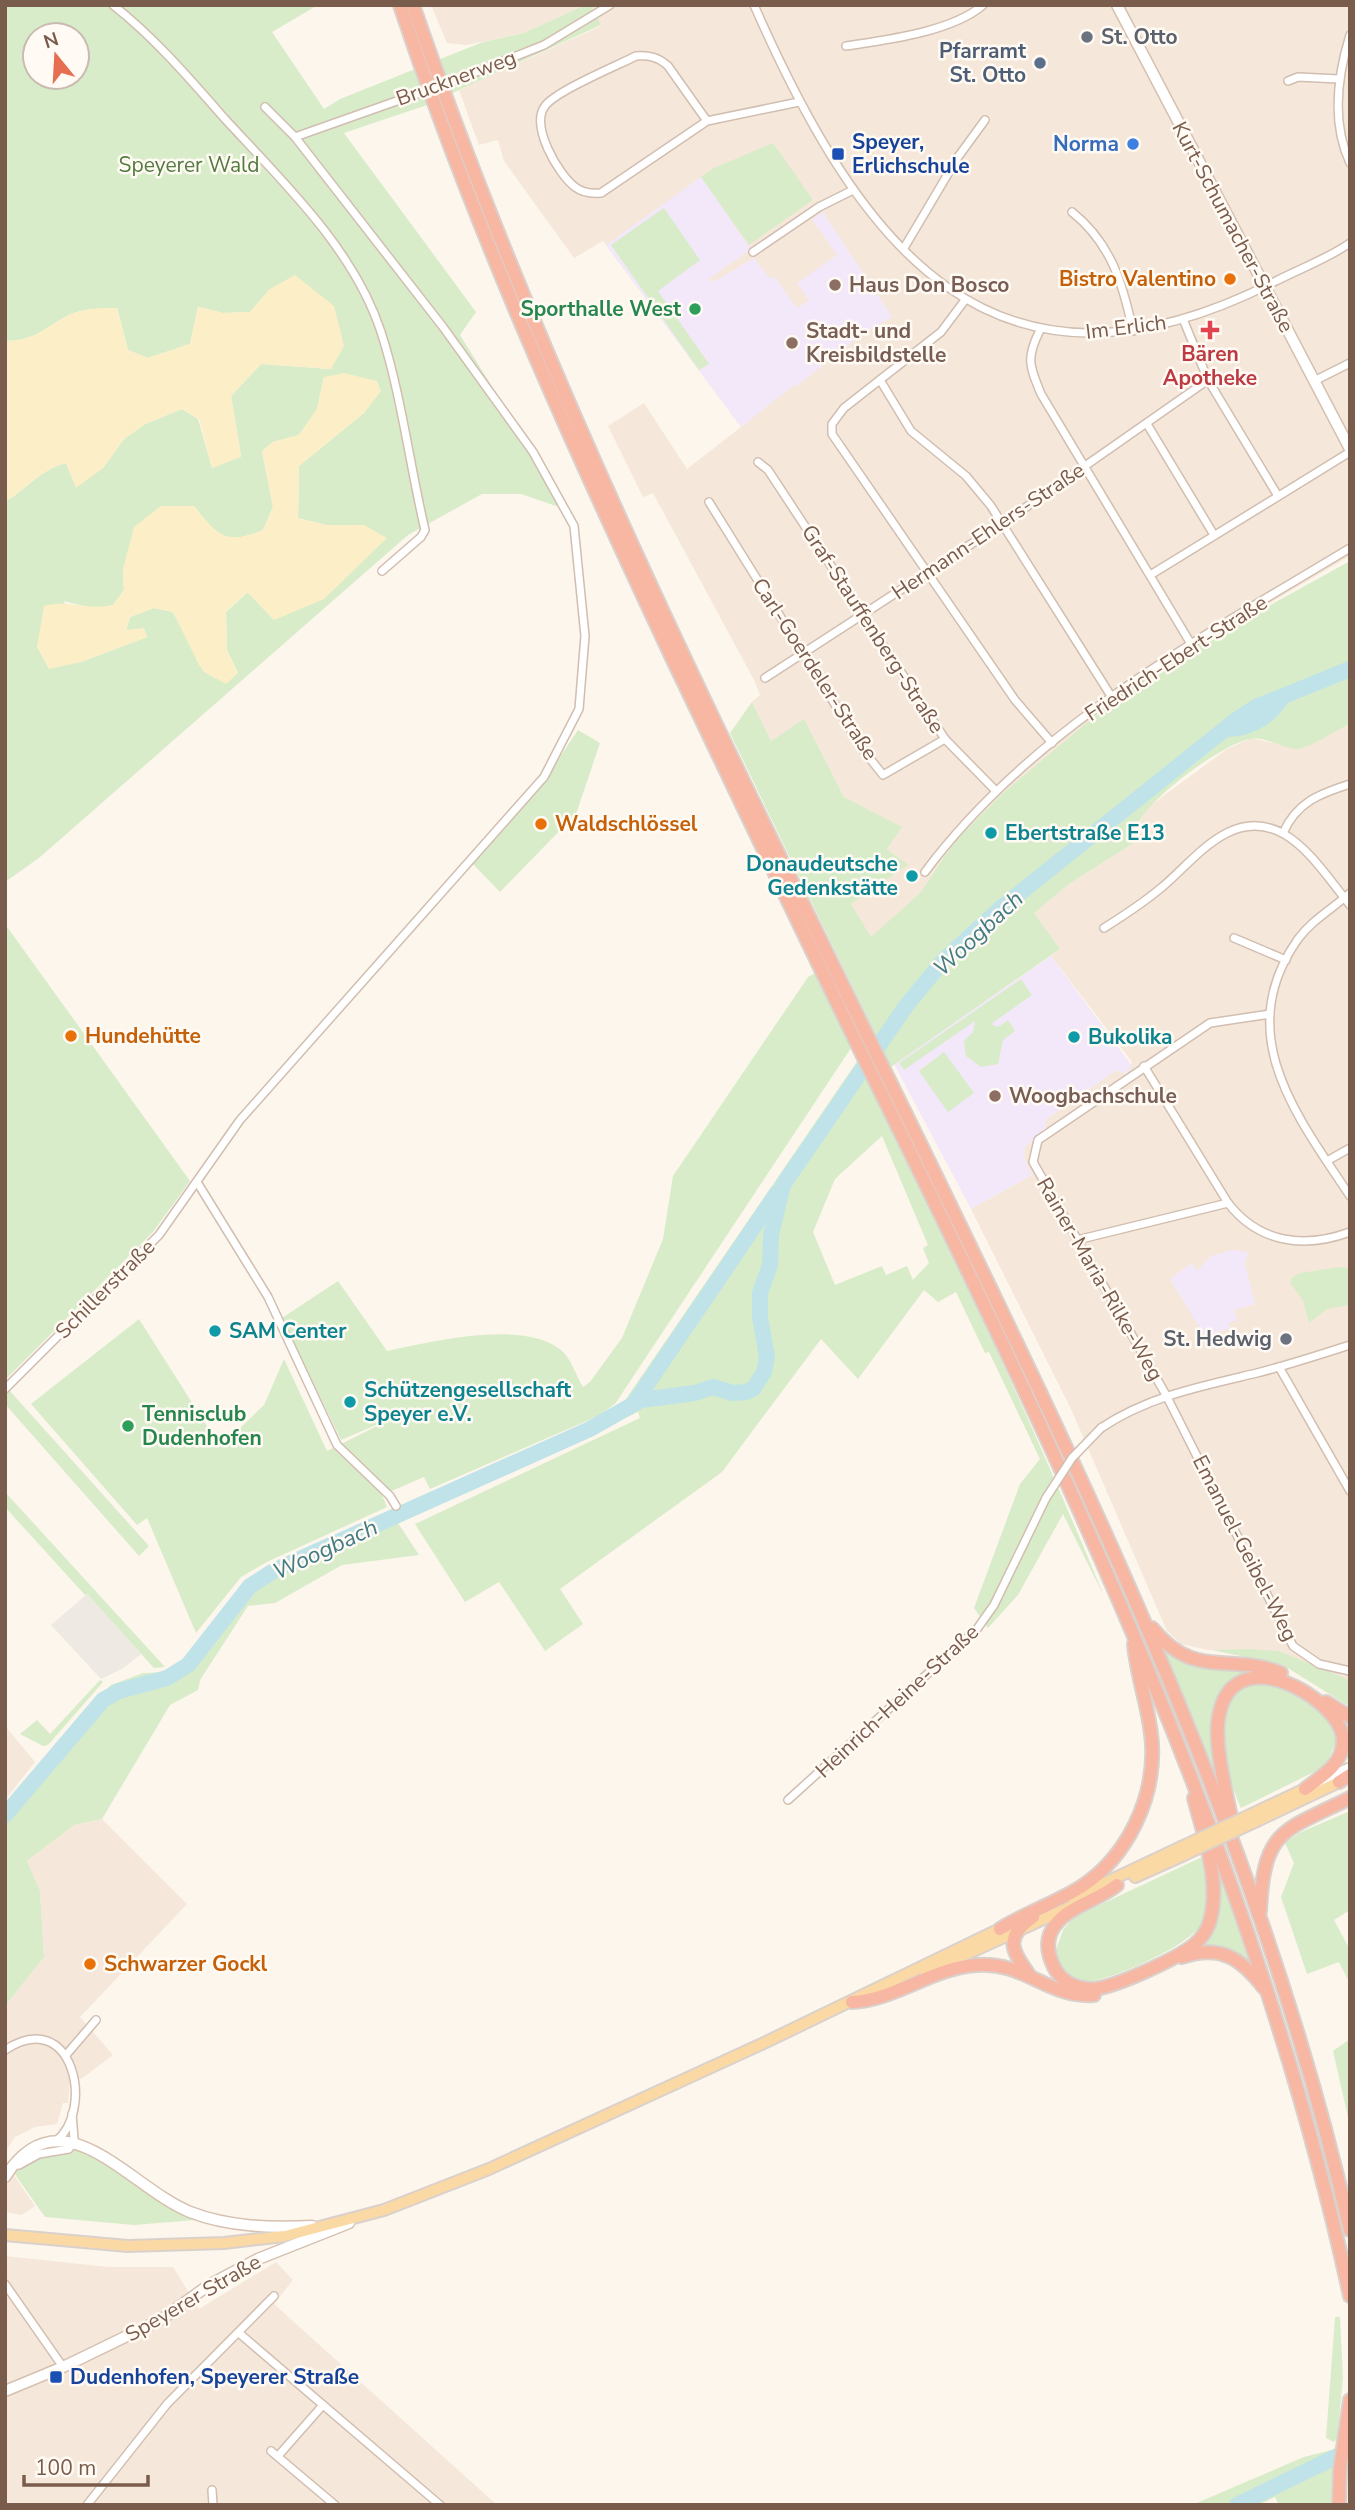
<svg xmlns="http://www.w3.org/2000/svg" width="1355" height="2510" font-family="'Nunito Sans',sans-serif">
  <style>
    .residential { fill: #f5e8da }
    .industrial { fill: #efe9e4 }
    .education { fill: #f3e8fa }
    .green { fill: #d8ecc9; fill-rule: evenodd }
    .sand { fill: #fcefc7 }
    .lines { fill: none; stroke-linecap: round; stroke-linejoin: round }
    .stream { stroke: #a5d3da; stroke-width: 2.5 }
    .river { stroke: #bfe3e8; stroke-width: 16 }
    .street-casing { stroke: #d1beb0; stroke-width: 10 }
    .secondary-casing { stroke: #d6c0b0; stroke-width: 13 }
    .primary-casing { stroke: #dad1cd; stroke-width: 14 }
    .highway-casing { stroke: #dad1cd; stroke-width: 16 }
    .street { stroke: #fff; stroke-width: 7 }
    .secondary { stroke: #fff; stroke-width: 10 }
    .primary { stroke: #fbd9a5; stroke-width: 10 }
    .highway { stroke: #f7b7a3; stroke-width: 12 }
    .street-bridge-casing { stroke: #d1beb0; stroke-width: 10; stroke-linecap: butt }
    .primary-bridge-casing { stroke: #dad1cd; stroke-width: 14; stroke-linecap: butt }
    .street-bridge { stroke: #fff; stroke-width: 7 }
    .primary-bridge { stroke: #fbd9a5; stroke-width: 10 }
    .worship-dot { fill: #6b7280; stroke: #fffaf3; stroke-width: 2.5 }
    .service-dot { fill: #5c6f8a; stroke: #fffaf3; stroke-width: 2.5 }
    .shop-dot { fill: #3f7fe0; stroke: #fffaf3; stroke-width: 2.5 }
    .transit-dot { fill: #1a4fb4; stroke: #fffaf3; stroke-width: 2.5 }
    .food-dot { fill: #e8710a; stroke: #fffaf3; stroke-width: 2.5 }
    .education-dot { fill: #8d6e63; stroke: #fffaf3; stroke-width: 2.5 }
    .leisure-dot { fill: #2e9e5b; stroke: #fffaf3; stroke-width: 2.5 }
    .health-dot { fill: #e0444e; stroke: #fffaf3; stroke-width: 2.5 }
    .culture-dot { fill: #0f9aa8; stroke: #fffaf3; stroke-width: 2.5 }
    .labels { text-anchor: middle; stroke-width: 5; stroke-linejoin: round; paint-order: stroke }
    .worship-label { font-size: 21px; font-weight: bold; fill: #5b616d; stroke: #fffaf3; text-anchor: start }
    .service-label { font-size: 21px; font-weight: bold; fill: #4e5e75; stroke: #fffaf3; text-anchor: end }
    .street-label { font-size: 21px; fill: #7a5c4d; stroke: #fffaf3 }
    .transit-label { font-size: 21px; font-weight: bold; fill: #164399; stroke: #fffaf3; text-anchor: start }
    .shop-label { font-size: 21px; font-weight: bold; fill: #366cbe; stroke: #fffaf3; text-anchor: end }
    .park-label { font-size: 21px; fill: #537a41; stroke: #fffaf3 }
    .food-label { font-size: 21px; font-weight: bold; fill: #c56008; stroke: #fffaf3; text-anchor: start }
    .education-label { font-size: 21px; font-weight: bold; fill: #785e54; stroke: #fffaf3; text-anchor: start }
    .leisure-label { font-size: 21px; font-weight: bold; fill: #27864d; stroke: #fffaf3; text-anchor: end }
    .health-label { font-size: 21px; font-weight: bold; fill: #be3a42; stroke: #fffaf3 }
    .culture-label { font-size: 21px; font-weight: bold; fill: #0d838f; stroke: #fffaf3; text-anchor: start }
    .water-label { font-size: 23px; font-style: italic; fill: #437c86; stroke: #fffaf3 }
  </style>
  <rect width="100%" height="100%" fill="#fdf6ec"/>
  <g class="residential">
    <path d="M431 5H585L524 33 466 45 447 43Z"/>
    <path d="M591 5H1350V556L1193 648 1115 699 1004 792 955 841 920 893 871 938 851 904 907 865 887 849 901 827 844 797 804 720 771 741 752 702 760 695 754 680 653 493 643 497 608 426 644 403 687 469 741 427 603 241 574 258 504 161 498 140 479 145 459 90 601 26Z"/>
    <path d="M1350 724V1681L1279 1651 1208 1650 1181 1644 1167 1631 1071 1409 971 1209 1032 1175 1024 1158 1025 1147 1046 1128V1119L1117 1070 1126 1074 1132 1062 1051 956 1060 949 1033 913 1069 884 1140 839 1137 826 1147 808 1227 749 1251 738 1299 749Z"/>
    <path d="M5 1726 35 1762 5 1800Z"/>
    <path d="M102 1819 187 1904 80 2017 113 2055 81 2079 70 2080 68 2103H63L57 2124 35 2127 15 2137 5 2152V2006L44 1957 40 1892 27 1861 74 1825Z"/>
    <path d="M5 2170 13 2174 35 2206 22 2215 5 2212Z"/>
    <path d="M5 2256 109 2267H173L199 2309 276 2262 293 2280 274 2304 497 2505H5Z"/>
  </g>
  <path class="industrial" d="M87 1594 141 1654 122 1669 101 1679 51 1625Z"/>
  <g class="education">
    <path d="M701 177 751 249 709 279 714 282 754 258 770 279 774 276 797 308 809 300 797 283 837 255 812 219 823 212 892 317 858 337 797 386 795 384 741 427 606 245Z"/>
    <path d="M1051 956 1132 1066 1126 1074 1117 1070 1046 1119V1127L1025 1147 1024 1158 1032 1175 971 1209 894 1064Z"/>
    <path d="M1232 1250 1248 1252 1245 1264 1255 1304 1234 1310 1237 1320 1229 1323 1230 1329 1204 1335 1170 1279 1192 1263 1197 1271 1211 1256Z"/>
  </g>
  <g class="green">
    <path d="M5 5H318L272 32 324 109 340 99 483 42 524 33 585 5H591L601 25 424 106 344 133 476 312 460 335 526 441 559 507 521 494H482L408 535 39 858 5 882V502C28 488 41 469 66 463L76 487 103 468 124 439 145 424 182 409 198 419 212 468 241 456 231 396 261 364 330 369 270 289 250 312 223 313 198 307 190 344 148 358 128 350 117 308C100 309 82 308 67 316 44 328 35 341 5 341ZM35 35H77V77H35ZM324 377 365 412 299 466 298 518 326 525H364L274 620 248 592 226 612 227 650 238 673 204 672 173 612 154 608 130 617 126 631 144 629 147 637 81 662 64 601 95 609 113 605 124 590 123 569 194 506C217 536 226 546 263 530L273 507 262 451 273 442 299 435 317 409Z"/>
    <path d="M773 143 813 200 749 245 701 177 714 168Z"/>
    <path d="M664 208 700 260 658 291 709 364 699 370 611 245Z"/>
    <path d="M1350 561V724C1338 729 1308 749 1297 749 1282 748 1264 736 1250 739 1222 744 1146 800 1137 826L1140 839 1069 884 1034 913 1060 949 891 1067 730 733 752 702 771 741 804 719 844 797 902 827 887 849 908 865 851 904 871 937 920 893 955 841 1004 792 1115 699 1193 648Z"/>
    <path d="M578 730 600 743 576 814 500 892 471 862 544 781Z"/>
    <path d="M5 924 190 1181 153 1232 5 1380Z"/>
    <path d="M815 973 851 1048 615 1404 598 1416 430 1489 424 1477 382 1495 387 1507 267 1562 241 1577 196 1633 147 1518 137 1525 31 1404 139 1319 220 1447 264 1405 284 1359 327 1451 397 1416 341 1440 282 1318 338 1281 387 1351C431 1342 524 1319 561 1350 571 1358 576 1376 583 1387L590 1382 622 1338 663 1239 673 1176 808 977Z"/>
    <path d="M1021 979 1032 995 991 1024 998 1027 1008 1020 1015 1031 1003 1040 998 1064 981 1067 966 1056 964 1041 973 1032 975 1021 904 1070 899 1063Z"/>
    <path d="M944 1052 974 1093 948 1112 919 1071Z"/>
    <path d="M858 1060C945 1236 1029 1414 1104 1596L1063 1514 1018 1595 988 1628 974 1608 1020 1484 1040 1459 989 1352 985 1353 956 1292 938 1302 924 1290 858 1379 821 1339 722 1472 560 1589 583 1624 545 1651 499 1582 465 1602 415 1524 640 1418 638 1412 398 1523 419 1555 342 1565 275 1603 248 1606 200 1680 198 1690 170 1705 102 1819 74 1825 27 1861 40 1891 44 1957 5 2006V1807L89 1706 111 1685 143 1673 169 1672 186 1663 243 1582 272 1565 617 1412ZM882 1136 928 1245 923 1248 929 1263 913 1280 907 1266 886 1275 882 1266 835 1285 813 1232 835 1179Z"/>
    <path d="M1340 1267 1350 1268V1305L1327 1309 1309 1323 1303 1300 1290 1283 1292 1278 1300 1273Z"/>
    <path d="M9 1390 149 1546 139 1556 5 1404V1393Z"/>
    <path d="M5 1492 165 1667 154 1668 87 1594 85 1595 5 1507Z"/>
    <path d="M1249 1649 1279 1651 1345 1678 1350 1681V1707L1283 1665 1212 1650Z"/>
    <path d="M1165 1651 1192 1664 1252 1671 1230 1684 1220 1698 1218 1781Z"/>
    <path d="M100 1680 103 1682 48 1745 43 1746 20 1734 37 1720 50 1734Z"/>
    <path d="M1253 1680C1293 1687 1323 1699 1338 1739L1328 1760 1318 1770 1241 1808C1229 1781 1210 1717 1234 1693 1239 1688 1247 1684 1253 1680Z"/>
    <path d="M1350 1811V1910L1334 1920 1350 1950V1984L1339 1962 1307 1974 1281 1897 1294 1863 1285 1843 1299 1833Z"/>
    <path d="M1216 1854 1255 1969C1240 1950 1224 1944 1200 1946Z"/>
    <path d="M1202 1857C1207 1877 1213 1907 1201 1925 1188 1946 1117 1977 1092 1981 1074 1983 1057 1968 1056 1950L1063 1930 1074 1917Z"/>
    <path d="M1350 2039V2126L1333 2051Z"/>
    <path d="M78 2146C120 2168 151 2199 195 2220L134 2225 45 2217 14 2173 38 2156 71 2154Z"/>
    <path d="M1335 2317H1340L1343 2378 1337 2439 1334 2442 1326 2438Z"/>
    <path d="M1335 2449 1331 2505H1279L1275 2497 1258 2505H1192L1304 2457Z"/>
  </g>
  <g class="sand">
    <path d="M295 275 334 306 344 346 331 369 261 364 231 396 241 457 212 468 199 419 182 409 145 424 124 439 103 468 76 488 66 463C41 469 27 488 5 502V341C35 341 44 328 67 316 82 308 100 308 117 308L128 350 148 358 190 344 198 307 223 313 250 312 270 289Z"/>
    <path d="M344 373 377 381 381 391 365 412 299 466 298 518 326 525H364L387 538 324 599 274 620 247 592 226 612 227 650 238 673 226 684 204 672 199 665 173 612 154 608 130 617 126 630 144 628 147 637 81 662 49 669 37 647 44 606C71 599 87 611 113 605L124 590 123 569 134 527 161 506H194C217 535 226 546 263 530L273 507 262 451 273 442 299 435 317 409 324 377Z"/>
  </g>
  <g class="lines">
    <path class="stream" d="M1036 882V888"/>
    <g class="river">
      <path d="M1227 729C1249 729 1268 718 1281 699"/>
      <path d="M635 1402 777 1193"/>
      <path d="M5 1815 103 1700 119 1691 167 1678 188 1665 250 1586 275 1570 590 1429 641 1400 695 1393 713 1387 733 1393 746 1392 754 1388 764 1372 767 1357 760 1317V1293L770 1265 771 1235 783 1185 906 1006 943 961 1001 908 1235 721 1256 707 1350 669"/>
      <path d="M1237 2505 1350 2450"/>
    </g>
    <defs>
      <g id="street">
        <path d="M113 5C155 38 190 79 225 119 283 182 354 249 381 332 401 393 410 467 425 530L421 537 382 571"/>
        <path d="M754 5C860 246 992 425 1274 282 1299 269 1327 259 1350 243"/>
        <path d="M1350 35C1337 77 1331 122 1350 163"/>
        <path d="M846 46C885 40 952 32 983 5"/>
        <path d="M461 78 544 45 610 5"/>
        <path d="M1288 81 1298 77 1339 79"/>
        <path d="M707 121 668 66C658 57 649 55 636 56 616 66 556 91 545 106 530 126 558 174 575 187 583 193 591 194 601 193L707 121 799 102"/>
        <path d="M295 137 408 97"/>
        <path d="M1072 212C1111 243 1123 284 1133 331"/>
        <path d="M904 248 958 157 985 120"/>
        <path d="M753 252 819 207 853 190"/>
        <path d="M965 300 941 332 844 408 832 424V434L1015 700 1052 743"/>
        <path d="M1183 319 1208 380 1278 496"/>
        <path d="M1040 330C1026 358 1029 365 1041 394L1191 644"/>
        <path d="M880 380 911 431 966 476 991 506 1111 696"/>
        <path d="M1314 381 1350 363"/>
        <path d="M1147 424 1214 535"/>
        <path d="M758 462 768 470 945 739 995 790"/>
        <path d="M709 502 864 751 883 775 945 739"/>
        <path d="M1152 574 1350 452"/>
        <path d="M765 678 1002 524 1208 380"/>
        <path d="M1283 833C1297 802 1319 794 1350 784"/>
        <path d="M925 872C1033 727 1198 640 1350 548"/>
        <path d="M1350 893C1332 909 1312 920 1298 939 1231 1034 1297 1116 1350 1196"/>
        <path d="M1104 928C1123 916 1143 903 1161 888 1195 860 1232 805 1284 834 1310 849 1331 882 1350 905"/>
        <path d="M1234 938 1286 960"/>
        <path d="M1270 1014 1210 1023 1038 1140 1033 1162 1166 1395 1293 1646 1319 1664 1350 1671"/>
        <path d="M1144 1066 1228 1203C1259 1243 1304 1249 1350 1232"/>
        <path d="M1327 1161 1350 1148"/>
        <path d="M197 1182 268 1297 337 1445 390 1496 396 1506"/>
        <path d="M1077 1240 1228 1203"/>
        <path d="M1279 1367 1350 1491"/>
        <path d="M5 1389 159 1235 240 1120 544 777 579 709 585 636 574 526 533 452 443 327 295 137 265 107"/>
        <path d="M1101 1428C1149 1396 1202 1386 1257 1373 1288 1365 1319 1355 1350 1345"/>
        <path d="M788 1800 977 1629 994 1605 1046 1498"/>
        <path d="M5 2050C73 2005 96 2111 55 2142"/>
        <path d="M66 2055 96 2020"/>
        <path d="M19 2165 39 2154 69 2149 74 2139 72 2114"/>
        <path d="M5 2284 63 2367"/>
        <path d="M239 2333 440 2505"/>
        <path d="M271 2451 335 2505"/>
        <path d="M278 2456 323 2405"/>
        <path d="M212 2490 213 2505"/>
        <path d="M87 2505 167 2404 274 2296"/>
      </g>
      <g id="secondary">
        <path d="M1117 5 1350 449"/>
        <path d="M1319 1783 1350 1768"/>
        <path d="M5 2177C61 2089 130 2188 190 2212 229 2227 271 2228 312 2226"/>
        <path d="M5 2391 63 2367 162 2319 209 2285 258 2259 349 2223"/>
      </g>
      <g id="primary">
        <path d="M1254 1813 1305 1789"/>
        <path d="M1257 1821 1339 1782"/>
        <path d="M1135 1877 1184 1855"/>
        <path d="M1073 1898 1181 1847"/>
        <path d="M925 1973 1070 1907"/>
        <path d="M5 2235 128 2246 224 2243 285 2236 384 2210 489 2169 766 2042 1006 1926"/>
      </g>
      <g id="highway">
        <path d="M400 5C475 231 573 447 674 662 744 808 813 955 885 1101 1074 1486 1259 1875 1350 2296"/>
        <path d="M413 5C557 423 762 817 954 1213 1113 1540 1270 1874 1350 2230"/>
        <path d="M1152 1628C1195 1681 1229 1652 1281 1673"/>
        <path d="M1326 1702 1350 1717"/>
        <path d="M1339 1782 1350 1775"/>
        <path d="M1232 1823C1227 1794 1215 1751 1218 1722 1228 1632 1344 1700 1343 1741 1343 1764 1322 1776 1305 1789"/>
        <path d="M1117 1885C1098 1901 1064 1907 1052 1930 1046 1941 1048 1954 1053 1965 1060 1981 1075 1989 1092 1989 1114 1988 1176 1959 1194 1945 1201 1939 1206 1932 1209 1924 1222 1884 1204 1837 1194 1798"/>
        <path d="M1260 1911C1264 1829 1282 1832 1350 1798"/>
        <path d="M1000 1929C1026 1913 1055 1903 1081 1887 1127 1857 1155 1799 1152 1744 1150 1710 1137 1678 1134 1644"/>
        <path d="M1182 1957C1220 1944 1241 1958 1264 1988"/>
        <path d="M1030 1976C1011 1949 1004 1938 1033 1917"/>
        <path d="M852 2002C895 2000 932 1968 976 1965 1025 1961 1047 1998 1094 1995"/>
        <path d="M1339 2505 1340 2469 1350 2400"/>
      </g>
    </defs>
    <use href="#street" class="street-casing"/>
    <use href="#secondary" class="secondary-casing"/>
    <use href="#primary" class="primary-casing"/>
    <use href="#highway" class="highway-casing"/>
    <use href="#street" class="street"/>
    <use href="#secondary" class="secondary"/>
    <use href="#primary" class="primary"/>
    <use href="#highway" class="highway"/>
    <defs>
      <g id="street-bridge">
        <path d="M408 97 461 78"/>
        <path d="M1046 1498 1072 1458 1101 1428"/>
      </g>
      <g id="primary-bridge">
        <path d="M1181 1847 1254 1813"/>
        <path d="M1184 1855 1257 1821"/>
      </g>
    </defs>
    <use href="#street-bridge" class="street-bridge-casing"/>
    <use href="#primary-bridge" class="primary-bridge-casing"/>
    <use href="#street-bridge" class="street-bridge"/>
    <use href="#primary-bridge" class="primary-bridge"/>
  </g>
  <g class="worship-dot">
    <circle cx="1087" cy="37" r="7"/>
    <circle cx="1286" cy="1339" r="7"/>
  </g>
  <circle class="service-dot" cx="1040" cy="63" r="7"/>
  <circle class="shop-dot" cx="1133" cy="144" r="7"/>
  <g class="transit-dot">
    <rect x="831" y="147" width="14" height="14" rx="3.5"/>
    <rect x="49" y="2370" width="14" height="14" rx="3.5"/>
  </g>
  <g class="food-dot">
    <circle cx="1230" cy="279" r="7"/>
    <circle cx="541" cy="824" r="7"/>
    <circle cx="71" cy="1036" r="7"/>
    <circle cx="90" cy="1964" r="7"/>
  </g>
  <g class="education-dot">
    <circle cx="835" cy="285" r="7"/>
    <circle cx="792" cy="343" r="7"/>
    <circle cx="995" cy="1096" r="7"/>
  </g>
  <g class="leisure-dot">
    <circle cx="695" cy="309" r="7"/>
    <circle cx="128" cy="1426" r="7"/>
  </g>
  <path class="health-dot" d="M1206.5 319.5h7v7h7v7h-7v7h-7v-7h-7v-7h7z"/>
  <g class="culture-dot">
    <circle cx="991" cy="833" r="7"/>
    <circle cx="912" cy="876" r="7"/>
    <circle cx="1074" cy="1037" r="7"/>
    <circle cx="215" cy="1331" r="7"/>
    <circle cx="350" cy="1402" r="7"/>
  </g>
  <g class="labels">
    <g class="worship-label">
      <text x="1101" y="44">St. Otto</text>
      <text x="1272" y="1346" text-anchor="end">St. Hedwig</text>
    </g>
    <g class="service-label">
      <text x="1026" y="58">Pfarramt<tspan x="1026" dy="24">St. Otto</tspan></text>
    </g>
    <g class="street-label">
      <text transform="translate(456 78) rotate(-20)" y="7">Brucknerweg</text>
      <text transform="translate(1233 227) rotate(62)" y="7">Kurt-Schumacher-Straße</text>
      <text transform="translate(1126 327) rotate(-7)" y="7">Im Erlich</text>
      <text transform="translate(988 531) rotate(-34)" y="7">Hermann-Ehlers-Straße</text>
      <text transform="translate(873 629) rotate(57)" y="7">Graf-Stauffenberg-Straße</text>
      <text transform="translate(1176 658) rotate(-33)" y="7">Friedrich-Ebert-Straße</text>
      <text transform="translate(815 669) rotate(57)" y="7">Carl-Goerdeler-Straße</text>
      <text transform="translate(1100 1279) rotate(60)" y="7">Rainer-Maria-Rilke-Weg</text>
      <text transform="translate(105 1289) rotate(-45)" y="7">Schillerstraße</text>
      <text transform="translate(1245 1548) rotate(63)" y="7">Emanuel-Geibel-Weg</text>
      <text transform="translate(897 1701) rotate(-43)" y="7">Heinrich-Heine-Straße</text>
      <text transform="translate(193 2298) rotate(-30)" y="7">Speyerer Straße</text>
    </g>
    <g class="transit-label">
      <text x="852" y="149">Speyer,<tspan x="852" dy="24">Erlichschule</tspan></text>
      <text x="70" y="2384">Dudenhofen, Speyerer Straße</text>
    </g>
    <g class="shop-label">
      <text x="1119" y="151">Norma</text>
    </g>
    <g class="park-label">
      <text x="189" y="172">Speyerer Wald</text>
    </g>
    <g class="food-label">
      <text x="1216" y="286" text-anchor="end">Bistro Valentino</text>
      <text x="555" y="831">Waldschlössel</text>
      <text x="85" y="1043">Hundehütte</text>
      <text x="104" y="1971">Schwarzer Gockl</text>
    </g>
    <g class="education-label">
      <text x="849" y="292">Haus Don Bosco</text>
      <text x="806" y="338">Stadt- und<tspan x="806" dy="24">Kreisbildstelle</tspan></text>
      <text x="1009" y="1103">Woogbachschule</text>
    </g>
    <g class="leisure-label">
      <text x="681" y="316">Sporthalle West</text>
      <text x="142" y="1421" text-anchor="start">Tennisclub<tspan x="142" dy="24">Dudenhofen</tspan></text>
    </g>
    <g class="health-label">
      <text x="1210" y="361">Bären<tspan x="1210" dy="24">Apotheke</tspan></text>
    </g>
    <g class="culture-label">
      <text x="1005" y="840">Ebertstraße E13</text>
      <text x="898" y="871" text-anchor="end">Donaudeutsche<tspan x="898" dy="24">Gedenkstätte</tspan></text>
      <text x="1088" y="1044">Bukolika</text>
      <text x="229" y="1338">SAM Center</text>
      <text x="364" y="1397">Schützengesellschaft<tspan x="364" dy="24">Speyer e.V.</tspan></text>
    </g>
    <g class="water-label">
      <text transform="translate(978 933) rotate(-43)" y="8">Woogbach</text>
      <text transform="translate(325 1549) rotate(-25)" y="8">Woogbach</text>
    </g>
  </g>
  <rect width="1355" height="2510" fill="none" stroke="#7a5c4d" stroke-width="14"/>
  <g transform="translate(56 56) rotate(342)"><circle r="33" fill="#fffaf3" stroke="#cabbb1" stroke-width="2"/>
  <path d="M0-5L12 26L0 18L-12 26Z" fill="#e76f51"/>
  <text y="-10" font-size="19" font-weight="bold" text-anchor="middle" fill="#7a5c4d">N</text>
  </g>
  <path d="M24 2475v10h124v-10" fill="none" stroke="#7a5c4d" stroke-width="3.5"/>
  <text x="35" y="2475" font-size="21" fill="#7a5c4d" stroke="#fffaf3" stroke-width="5" paint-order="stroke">100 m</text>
</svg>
